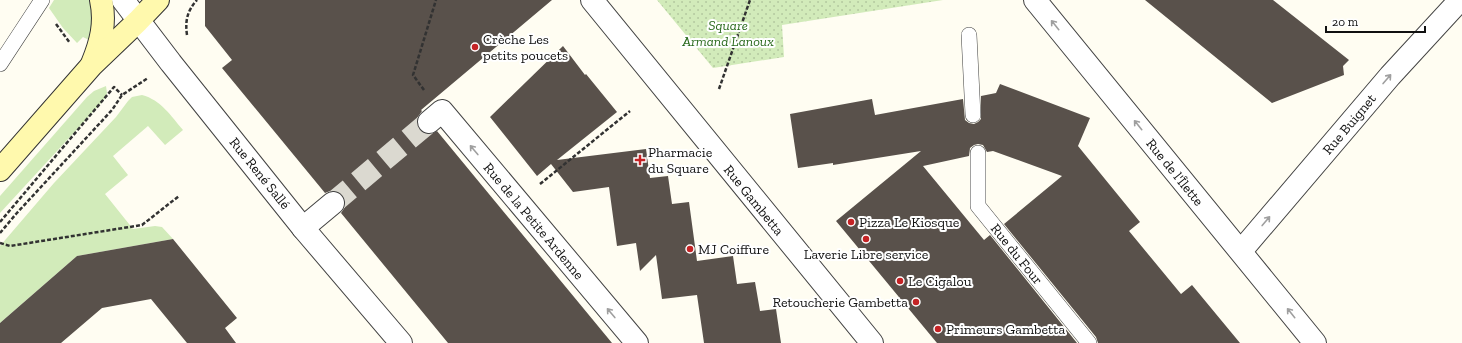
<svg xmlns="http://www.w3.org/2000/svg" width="1462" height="343" font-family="'Zilla Slab',serif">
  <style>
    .grass { fill: #d2ebba }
    .park { fill: url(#park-dots) }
    .building { fill: #59514b }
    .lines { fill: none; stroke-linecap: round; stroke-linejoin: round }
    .minor-tunnel { stroke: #dbd9d0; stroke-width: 22; stroke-dasharray: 22 11; stroke-linecap: butt }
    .service-casing { stroke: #434343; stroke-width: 16 }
    .minor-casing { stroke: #434343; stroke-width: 24 }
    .secondary-casing { stroke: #323232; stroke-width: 24 }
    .path { stroke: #323232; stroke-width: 2.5; stroke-dasharray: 4 2; stroke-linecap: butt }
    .service { stroke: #fff; stroke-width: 15 }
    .minor { stroke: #fff; stroke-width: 22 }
    .secondary { stroke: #fff9ad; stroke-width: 22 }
    .oneway { stroke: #9f9f9f }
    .poi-dot { fill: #c42325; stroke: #fff; stroke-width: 1.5 }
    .labels { text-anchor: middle; stroke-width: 4; stroke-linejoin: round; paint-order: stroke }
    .park-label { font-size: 14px; font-style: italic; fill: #2a6a1d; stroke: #fff }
    .poi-label { font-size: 14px; fill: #101010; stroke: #fff; text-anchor: start }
    .street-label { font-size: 14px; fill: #101010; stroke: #fff }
  </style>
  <defs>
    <pattern id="park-dots" width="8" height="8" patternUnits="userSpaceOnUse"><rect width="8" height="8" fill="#d2ebba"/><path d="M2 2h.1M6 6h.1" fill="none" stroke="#b3c89f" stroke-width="1.8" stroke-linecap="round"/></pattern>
  </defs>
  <rect width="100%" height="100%" fill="#fffdf2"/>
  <g class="grass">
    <path d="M54 0H89C94 15 93 26 89 40L83 37 77 43 63 28 49 8Z"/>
    <path d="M106 86 107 93 104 100 0 213V196L87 97 94 91Z"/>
    <path d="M142 95C161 100 171 116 183 130L165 145 148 126 113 156 128 175 105 194 133 229 155 226 162 227 173 239 77 256 0 323V246L54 183 116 117 128 101 132 97Z"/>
  </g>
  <path class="park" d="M657 0H943L782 25 784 57 713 68Z"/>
  <g class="building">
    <path d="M205 0H552L421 110 422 111 417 118V124L419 130 424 134H431L437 131 612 343H448L341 213 345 207V200L343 195 337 191H330L325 193 222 68 232 60 205 26Z"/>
    <path d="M1145 0H1273L1349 60 1343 66 1344 75 1272 103Z"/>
    <path d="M563 46 585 75 586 74 617 112 557 160 646 149 650 178 668 176 672 204 689 202 697 261 733 256 737 284 755 282 760 311 776 309 781 343H704L697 295 662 299 656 255 640 271 636 243 617 246 609 187 573 192 551 164 537 176 490 117Z"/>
    <path d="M1000 84 1090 118 1078 146 1140 222 1129 231 1181 294 1192 285 1240 343H1098L1096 337 1004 224 1062 176 993 151 987 152 983 145 978 144 974 145 970 148 969 156 923 166 984 240 990 235 1077 343H937L836 221 921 151 833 165V163L798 168 790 114 872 99 875 115 963 99 965 120 969 123 974 124 978 122 981 119V96L996 93Z"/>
    <path d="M173 239 237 318 225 328 236 343H187L151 299 102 308 61 343H0V323L77 256Z"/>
  </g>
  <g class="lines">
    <path class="minor-tunnel" d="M333 203 429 122"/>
    <defs>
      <g id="service">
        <path d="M969 35 973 115"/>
        <path d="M0 64 42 0"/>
        <path d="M978 153V206L1089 343"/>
      </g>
      <g id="minor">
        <path d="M123 0 171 63 303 228 401 343"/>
        <path d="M592 0 872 343"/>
        <path d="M1035 0 1315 343"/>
        <path d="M429 122 442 111 637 343"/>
        <path d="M303 228 333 203"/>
        <path d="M1241 251 1390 76 1460 0"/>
      </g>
      <g id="secondary">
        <path d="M92 64C101 42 106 23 101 0"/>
        <path d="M0 170 92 65 138 21 158 0"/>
      </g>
    </defs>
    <use href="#service" class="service-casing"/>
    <use href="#minor" class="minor-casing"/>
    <use href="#secondary" class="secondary-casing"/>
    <g class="path">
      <path d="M56 24 70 43"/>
      <path d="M187 35C185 21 187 11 197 0"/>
      <path d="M719 89 750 0"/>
      <path d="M424 90 413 75 436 0"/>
      <path d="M540 184 630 111"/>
      <path d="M0 222 114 87 122 95"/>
      <path d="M0 233 16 214 112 110 122 95 148 78"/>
      <path d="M0 243 10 246 142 225 179 196"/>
    </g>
    <use href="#service" class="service"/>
    <use href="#minor" class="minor"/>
    <use href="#secondary" class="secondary"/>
  </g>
  <defs><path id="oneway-shaft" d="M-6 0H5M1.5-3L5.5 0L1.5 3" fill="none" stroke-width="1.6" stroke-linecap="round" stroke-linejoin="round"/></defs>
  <g class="oneway">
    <use href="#oneway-shaft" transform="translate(1055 25) rotate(-129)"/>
    <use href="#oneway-shaft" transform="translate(1387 79) rotate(-49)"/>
    <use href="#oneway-shaft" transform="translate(1138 125) rotate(-129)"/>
    <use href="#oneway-shaft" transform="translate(474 150) rotate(-130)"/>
    <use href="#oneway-shaft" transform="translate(1266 221) rotate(-50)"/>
    <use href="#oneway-shaft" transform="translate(611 313) rotate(-130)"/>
    <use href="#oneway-shaft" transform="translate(1291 313) rotate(-129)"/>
  </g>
  <g class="poi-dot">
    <circle cx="475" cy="47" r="4"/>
    <path d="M638 154h4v4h4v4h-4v4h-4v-4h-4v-4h4z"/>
    <circle cx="851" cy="222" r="4"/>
    <circle cx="866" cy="239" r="4"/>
    <circle cx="690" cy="249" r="4"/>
    <circle cx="900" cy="281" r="4"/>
    <circle cx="916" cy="302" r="4"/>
    <circle cx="938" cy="329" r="4"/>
  </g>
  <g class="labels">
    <g class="park-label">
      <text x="728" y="30">Square<tspan x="728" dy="16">Armand Lanoux</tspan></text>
    </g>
    <g class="poi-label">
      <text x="483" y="44">Crèche Les<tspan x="483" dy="16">petits poucets</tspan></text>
      <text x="648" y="157">Pharmacie<tspan x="648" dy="16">du Square</tspan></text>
      <text x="859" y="227">Pizza Le Kiosque</text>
      <text x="698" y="254">MJ Coiffure</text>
      <text x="866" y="259" text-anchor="middle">Laverie Libre service</text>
      <text x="908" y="286">Le Cigalou</text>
      <text x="908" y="307" text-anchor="end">Retoucherie Gambetta</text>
      <text x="946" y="334">Primeurs Gambetta</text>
    </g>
    <g class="street-label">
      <text transform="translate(1349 124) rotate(-50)" y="5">Rue Buignet</text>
      <text transform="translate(1175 172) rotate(51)" y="5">Rue de l'Îlette</text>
      <text transform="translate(260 173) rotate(51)" y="5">Rue René Sallé</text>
      <text transform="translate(754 200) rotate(51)" y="5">Rue Gambetta</text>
      <text transform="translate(534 221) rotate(50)" y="5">Rue de la Petite Ardenne</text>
      <text transform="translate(1017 254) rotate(51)" y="5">Rue du Four</text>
    </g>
  </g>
  <path d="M1326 26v6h99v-6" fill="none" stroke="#101010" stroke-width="2"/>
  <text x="1332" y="26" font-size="12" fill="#101010" stroke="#ffffff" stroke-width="3" paint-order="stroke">20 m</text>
</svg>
